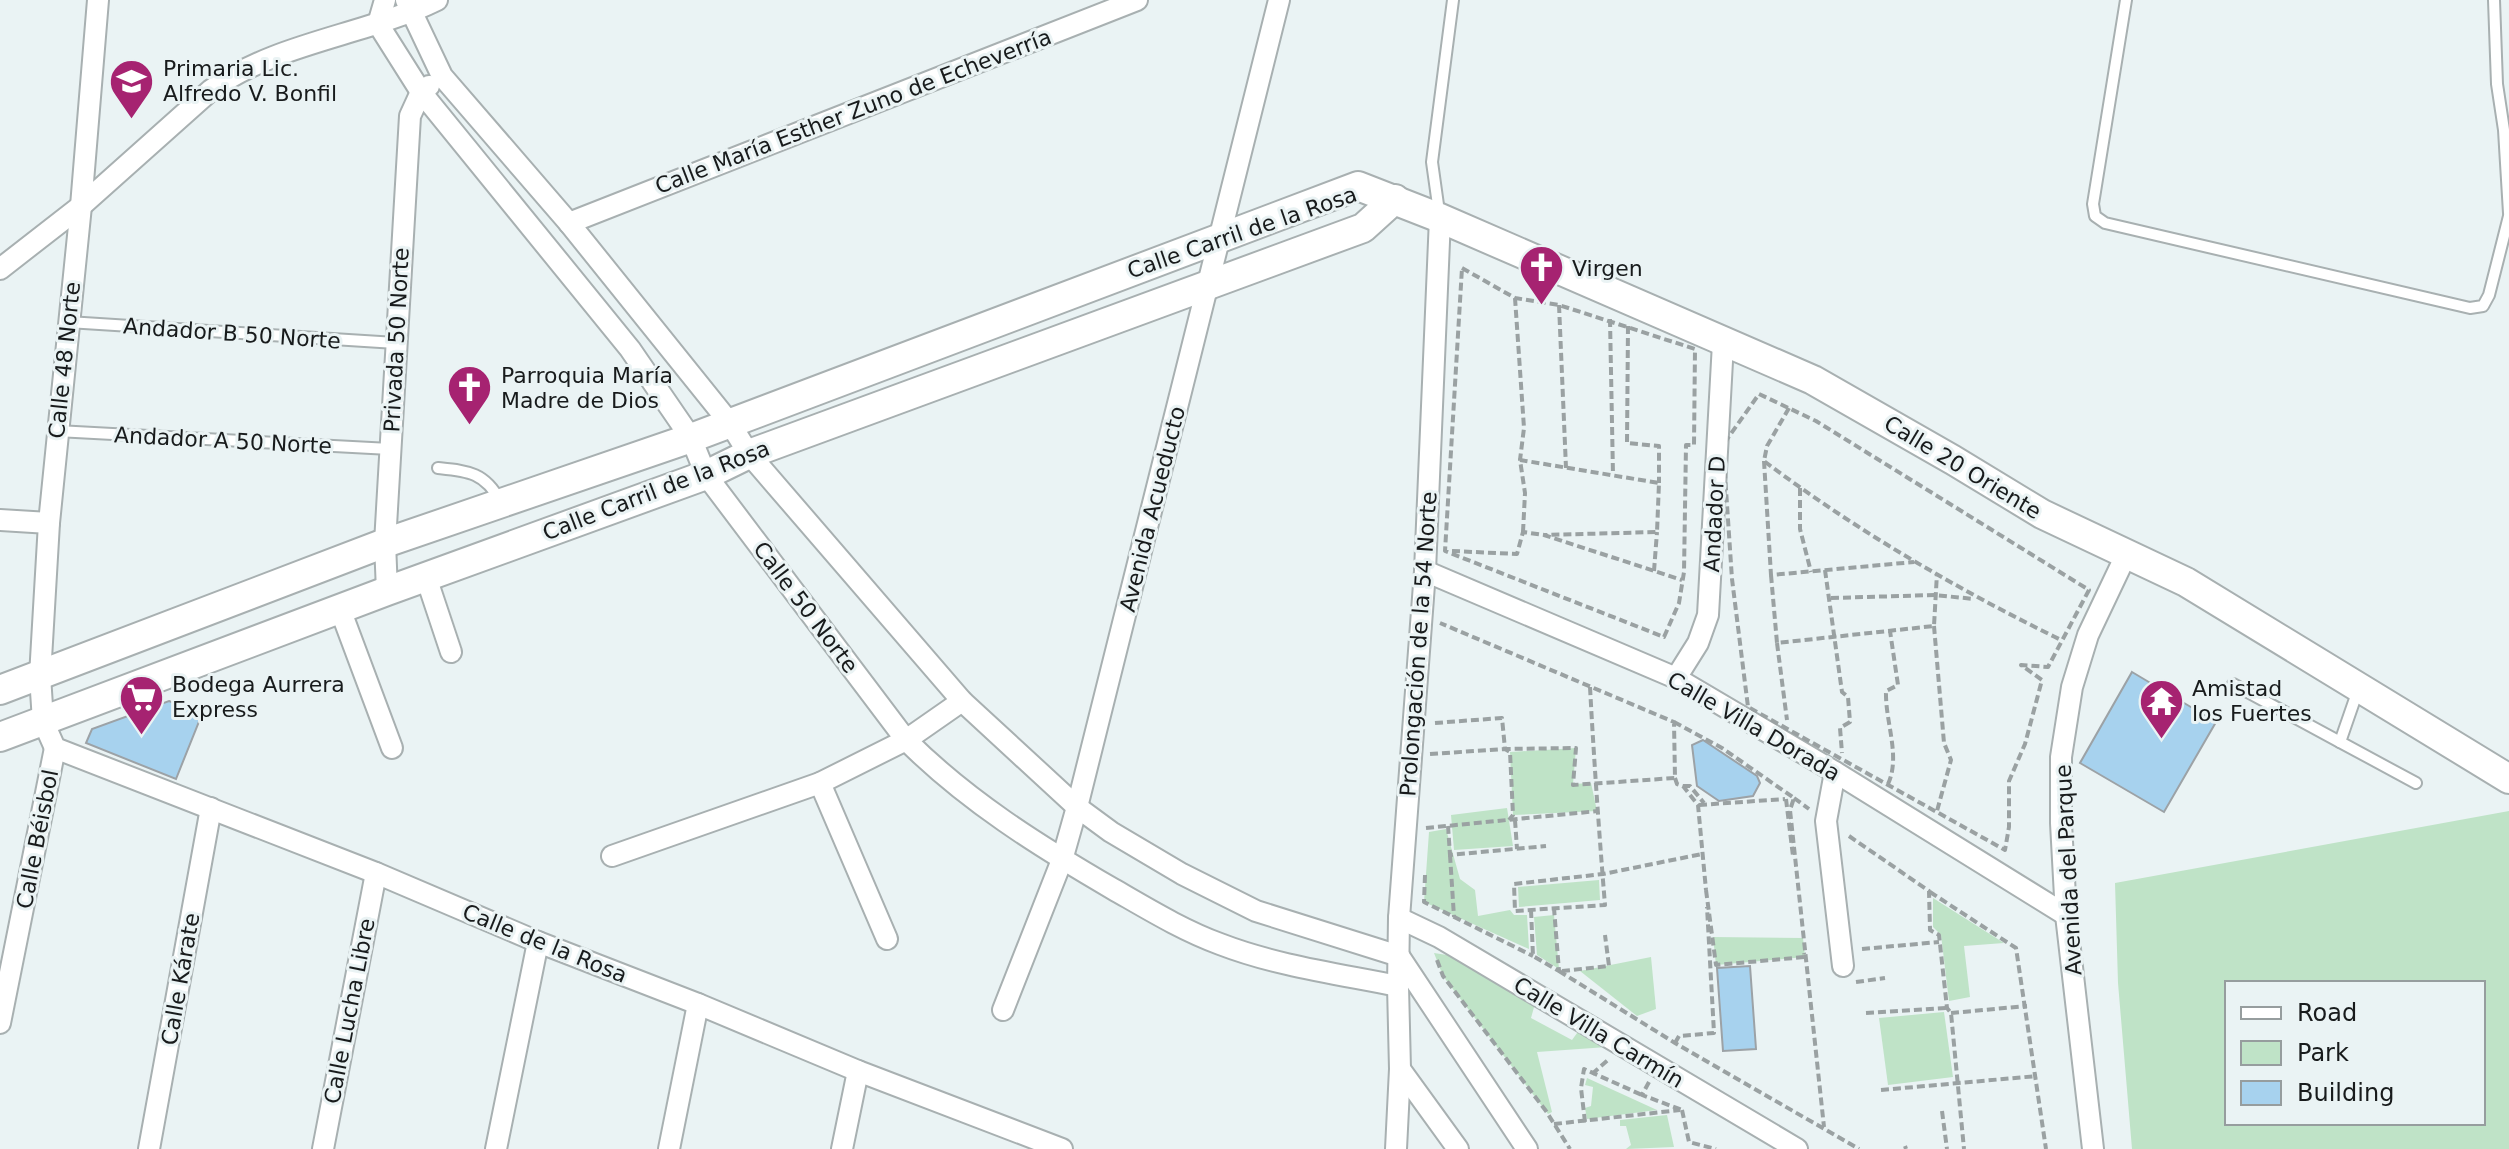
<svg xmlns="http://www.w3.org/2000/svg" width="2509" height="1149" font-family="'DejaVu Sans',sans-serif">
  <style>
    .green { fill: #bfe3c7; fill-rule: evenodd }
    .building { fill: #a7d2ee; stroke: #9ca2a6; stroke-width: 2 }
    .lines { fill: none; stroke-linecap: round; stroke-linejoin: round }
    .service-casing { stroke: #a8b0b1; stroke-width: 14 }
    .minor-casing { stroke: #a8b0b1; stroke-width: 24 }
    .secondary-casing { stroke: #a8b0b1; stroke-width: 32 }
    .path { stroke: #9aa1a2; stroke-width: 4; stroke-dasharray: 8 4; stroke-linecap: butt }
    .service { stroke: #fff; stroke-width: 10 }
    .minor { stroke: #fff; stroke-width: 20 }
    .secondary { stroke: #fff; stroke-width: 28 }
    .labels { text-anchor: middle; stroke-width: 6; stroke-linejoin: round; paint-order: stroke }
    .poi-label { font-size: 22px; fill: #181b1c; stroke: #eaf3f4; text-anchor: start }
    .street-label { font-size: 22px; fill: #181b1c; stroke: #eaf3f4 }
  </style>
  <rect width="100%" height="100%" fill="#eaf3f4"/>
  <g class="green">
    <path d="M1576 748 1573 784 1591 783 1597 811 1513 815 1510 752Z"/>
    <path d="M1507 808 1513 846 1454 850 1451 815Z"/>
    <path d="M2509 811V1149H2132L2118 983 2115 883ZM2227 983H2483V1123H2227Z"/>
    <path d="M1446 829 1460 879 1475 890 1478 916 1510 910 1514 915H1527L1529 949 1424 902 1429 832Z"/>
    <path d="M1599 880 1600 900 1519 907 1518 887Z"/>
    <path d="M1933 898 2004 943 1964 946 1970 997 1949 1001 1941 935 1933 927Z"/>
    <path d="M1554 915 1559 969 1537 955 1534 917Z"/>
    <path d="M1713 937 1803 938 1805 957 1716 965Z"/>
    <path d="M1434 953 1492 962 1536 1000 1531 1018 1572 1040 1580 1029 1607 1047 1537 1052 1552 1112 1548 1114 1443 976Z"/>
    <path d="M1651 957 1656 1009 1637 1016 1580 971Z"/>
    <path d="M1944 1012 1953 1077 1888 1085 1879 1018Z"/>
    <path d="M1587 1078 1657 1110 1587 1119 1585 1108 1591 1106 1593 1087 1585 1085Z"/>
    <path d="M1667 1115 1674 1147 1626 1149 1631 1145 1626 1126H1620V1120Z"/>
  </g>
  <g class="building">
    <path d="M2132 672 2216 722 2164 812 2080 763Z"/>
    <path d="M169 701 202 714 176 779 86 743 92 729Z"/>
    <path d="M1703 740 1757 776 1760 783 1753 796 1719 801 1697 786 1692 745Z"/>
    <path d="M1750 966 1756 1049 1723 1051 1717 968Z"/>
  </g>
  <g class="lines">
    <defs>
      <g id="service">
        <path d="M2126 0 2093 204 2095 216 2105 223 2470 308 2483 306 2489 295 2509 216"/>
        <path d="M2494 0 2497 84 2504 130 2509 213"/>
        <path d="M1439 212 1432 162 1453 0"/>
        <path d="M68 322 396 343"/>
        <path d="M57 431 390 449"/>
        <path d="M438 468C467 471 485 472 500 501"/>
        <path d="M2233 684 2340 742"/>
        <path d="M2358 690 2340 742 2416 783"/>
      </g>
      <g id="minor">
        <path d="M98 0 81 206 49 523 40 676 43 721 55 748 376 873 538 942 698 1004 858 1071 1062 1149"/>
        <path d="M385 0 378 24 421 92 630 349 691 438 706 475 906 740C967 801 1039 846 1113 889 1148 909 1182 930 1220 944 1277 966 1339 974 1398 986"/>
        <path d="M406 0 442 76 569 223 729 422 749 454 962 701 1077 807 1111 832 1182 874 1256 911 1399 956"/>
        <path d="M569 223 1137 0"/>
        <path d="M0 269 81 206 211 90C277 42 364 36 437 0"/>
        <path d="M0 520 49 523"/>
        <path d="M1425 571 1676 678 1835 772 2066 915"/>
        <path d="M426 577 451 652"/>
        <path d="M387 591 385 543 410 116 421 92 429 86"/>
        <path d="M340 609 392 748"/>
        <path d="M1676 678 1698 643 1708 615 1723 343"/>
        <path d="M1835 772 1826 821 1843 966"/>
        <path d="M820 783 887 939"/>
        <path d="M612 856 820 783 906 740 962 701"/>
        <path d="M1399 918 1439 937 1797 1149"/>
        <path d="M1399 956 1527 1149"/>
        <path d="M1003 1010 1062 860 1077 807 1279 0"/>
        <path d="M0 1023 55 748"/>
        <path d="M1400 1069 1458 1149"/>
        <path d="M149 1149 211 808"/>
        <path d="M323 1149 376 873"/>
        <path d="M496 1149 538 942"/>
        <path d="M669 1149 698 1004"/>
        <path d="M842 1149 858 1071"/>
        <path d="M1396 1149 1400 1069 1398 986 1399 918 1425 571 1440 218"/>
        <path d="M2093 1149 2066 915 2061 823V757L2072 687 2088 635 2126 555"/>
      </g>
      <g id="secondary">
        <path d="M0 690 385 543 691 438 1358 186 1440 218 1813 380 1953 460 2042 514 2186 582 2509 779"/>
        <path d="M0 737 387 591 706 475 749 454 1363 228 1395 199"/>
      </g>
    </defs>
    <use href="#service" class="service-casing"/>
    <use href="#minor" class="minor-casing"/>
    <use href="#secondary" class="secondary-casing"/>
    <g class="path">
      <path d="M1462 268 1515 298 1559 305 1695 349 1694 445H1686L1684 572 1679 603 1664 637 1445 551Z"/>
      <path d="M1515 298 1524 428 1520 460"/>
      <path d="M1559 305 1566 468"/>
      <path d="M1610 319 1613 475"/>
      <path d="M1628 326 1627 443 1659 446V483"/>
      <path d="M1759 394 1816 421 2089 590 2048 667 2021 665 2042 680 2025 744 2009 781V827L2005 850 1748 707 1732 579 1723 445Z"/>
      <path d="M1789 408 1767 446 1764 461C1857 531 1957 589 2061 640"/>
      <path d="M1764 461 1771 575 1914 562"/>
      <path d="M1800 488V529L1811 572"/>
      <path d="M1523 532 1525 493 1520 460 1659 483 1657 532 1544 535"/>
      <path d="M1452 551 1517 554 1523 532 1544 535 1682 580"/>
      <path d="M1825 570 1842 692 1848 697 1850 722 1840 728 1842 753"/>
      <path d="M1654 571 1657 532"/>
      <path d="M1771 575 1777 643 1934 626 1937 573"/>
      <path d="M1831 598 1935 595 1974 599"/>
      <path d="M1934 626 1944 743 1951 760 1937 811"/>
      <path d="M1777 643 1787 720"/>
      <path d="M1590 687C1594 760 1599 832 1605 905L1515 911 1514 884 1603 874 1702 854"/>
      <path d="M1674 722 1722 748 1794 798 1790 810 1824 1127"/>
      <path d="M1435 723 1502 718 1505 749 1576 748 1573 785 1675 778 1674 722 1440 623"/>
      <path d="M1430 754 1505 749 1510 752 1513 815 1509 820"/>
      <path d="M1675 778 1677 784 1683 786 1698 805 1706 890"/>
      <path d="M1888 784C1901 756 1885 722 1886 691L1898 685 1890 631"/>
      <path d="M1683 786H1690L1704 803"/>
      <path d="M1794 798 1809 809"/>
      <path d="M1786 799 1793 856"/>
      <path d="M1699 805 1785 799"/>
      <path d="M1515 820 1517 849"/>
      <path d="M1448 826 1450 855 1546 846"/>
      <path d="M1426 828 1598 811"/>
      <path d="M1849 836 1929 891 1930 930 1939 935 1947 1008 1951 1013 1964 1149"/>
      <path d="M1450 855 1454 917"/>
      <path d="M1425 875 1424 902 1533 956"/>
      <path d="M1706 890 1716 965 1805 957 1804 953"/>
      <path d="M1930 892 2016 948 2046 1149"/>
      <path d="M1531 910 1533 956 1559 971 1554 908"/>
      <path d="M1862 949 1939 942"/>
      <path d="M1437 960 1443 976 1546 1111 1570 1149"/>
      <path d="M1559 971 1675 1043 1859 1149"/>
      <path d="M1562 971 1609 966 1605 935"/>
      <path d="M1856 982 1885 978"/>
      <path d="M1866 1013 1947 1008"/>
      <path d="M1951 1013 2027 1006"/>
      <path d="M1675 1043 1679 1036 1714 1033 1707 907"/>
      <path d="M1592 1074 1608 1060"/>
      <path d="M1649 1082 1642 1095 1682 1110"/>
      <path d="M1881 1090 2037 1076"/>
      <path d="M1682 1110 1689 1142 1716 1149"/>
      <path d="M1942 1111 1947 1149"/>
      <path d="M1585 1122 1581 1088 1584 1069 1642 1095"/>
      <path d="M1554 1124 1680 1110"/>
      <path d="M1905 1146 1906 1149"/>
    </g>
    <use href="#service" class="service"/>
    <use href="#minor" class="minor"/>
    <use href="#secondary" class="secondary"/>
  </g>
  <defs>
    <symbol id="school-pin" viewBox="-11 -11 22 30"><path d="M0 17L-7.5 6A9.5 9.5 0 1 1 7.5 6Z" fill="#a62371" stroke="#eaf3f4"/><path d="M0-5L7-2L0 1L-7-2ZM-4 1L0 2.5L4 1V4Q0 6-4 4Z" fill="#fff"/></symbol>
    <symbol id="church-pin" viewBox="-11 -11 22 30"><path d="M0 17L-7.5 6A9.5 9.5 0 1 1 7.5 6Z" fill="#a62371" stroke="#eaf3f4"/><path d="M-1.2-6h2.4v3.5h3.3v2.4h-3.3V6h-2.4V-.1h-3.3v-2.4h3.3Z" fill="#fff"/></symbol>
    <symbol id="supermarket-pin" viewBox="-11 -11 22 30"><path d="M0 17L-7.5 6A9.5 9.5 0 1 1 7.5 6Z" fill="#a62371" stroke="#eaf3f4"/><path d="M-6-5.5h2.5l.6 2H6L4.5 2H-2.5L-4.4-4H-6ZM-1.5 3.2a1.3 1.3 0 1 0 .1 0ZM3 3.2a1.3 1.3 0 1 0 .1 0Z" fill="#fff"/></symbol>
    <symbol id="temple-pin" viewBox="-11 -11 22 30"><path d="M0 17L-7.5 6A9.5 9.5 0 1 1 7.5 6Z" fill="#a62371" stroke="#eaf3f4"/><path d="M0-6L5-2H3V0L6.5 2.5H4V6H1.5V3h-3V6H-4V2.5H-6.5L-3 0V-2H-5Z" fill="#fff"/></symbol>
  </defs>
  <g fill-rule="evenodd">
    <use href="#school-pin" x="106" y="56" width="51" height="69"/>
    <use href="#church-pin" x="1516" y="242" width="51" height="69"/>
    <use href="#church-pin" x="444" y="362" width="51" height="69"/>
    <use href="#supermarket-pin" x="116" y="672" width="51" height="69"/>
    <use href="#temple-pin" x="2136" y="676" width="51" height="69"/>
  </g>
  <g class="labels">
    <g class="poi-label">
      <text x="163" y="76">Primaria Lic.<tspan x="163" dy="25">Alfredo V. Bonfil</tspan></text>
      <text x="1572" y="276">Virgen</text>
      <text x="501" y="383">Parroquia María<tspan x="501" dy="25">Madre de Dios</tspan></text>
      <text x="172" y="692">Bodega Aurrera<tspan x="172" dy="25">Express</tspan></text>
      <text x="2192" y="696">Amistad<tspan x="2192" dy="25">los Fuertes</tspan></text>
    </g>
    <g class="street-label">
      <text transform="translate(853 111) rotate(-21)" y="8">Calle María Esther Zuno de Echeverría</text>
      <text transform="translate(1242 232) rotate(-19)" y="8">Calle Carril de la Rosa</text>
      <text transform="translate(232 333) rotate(4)" y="8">Andador B 50 Norte</text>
      <text transform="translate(396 340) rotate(-87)" y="8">Privada 50 Norte</text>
      <text transform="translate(64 360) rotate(-84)" y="8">Calle 48 Norte</text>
      <text transform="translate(223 440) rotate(3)" y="8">Andador A 50 Norte</text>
      <text transform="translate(1963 467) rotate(31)" y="8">Calle 20 Oriente</text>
      <text transform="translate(656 490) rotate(-21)" y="8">Calle Carril de la Rosa</text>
      <text transform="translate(1152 509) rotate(-76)" y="8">Avenida Acueducto</text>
      <text transform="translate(1714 514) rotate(-87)" y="8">Andador D</text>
      <text transform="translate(806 607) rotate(53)" y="8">Calle 50 Norte</text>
      <text transform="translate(1418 644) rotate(-86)" y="8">Prolongación de la 54 Norte</text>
      <text transform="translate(1754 726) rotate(30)" y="8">Calle Villa Dorada</text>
      <text transform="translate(37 839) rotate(-79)" y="8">Calle Béisbol</text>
      <text transform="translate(2068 870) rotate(-93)" y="8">Avenida del Parque</text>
      <text transform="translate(545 943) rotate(22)" y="8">Calle de la Rosa</text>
      <text transform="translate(180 979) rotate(-80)" y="8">Calle Kárate</text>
      <text transform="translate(349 1011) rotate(-79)" y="8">Calle Lucha Libre</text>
      <text transform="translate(1599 1032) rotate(31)" y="8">Calle Villa Carmín</text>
    </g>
  </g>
  <rect x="2225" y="981" width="260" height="144" fill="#eaf3f4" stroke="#969d9e" stroke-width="2"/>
  <rect x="2241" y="1007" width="40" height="12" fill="#ffffff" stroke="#969d9e" stroke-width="2"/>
  <text x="2297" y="1021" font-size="24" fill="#181b1c">Road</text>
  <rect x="2241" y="1041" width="40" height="24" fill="#bfe3c7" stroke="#969d9e" stroke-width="2"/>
  <text x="2297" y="1061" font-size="24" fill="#181b1c">Park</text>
  <rect x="2241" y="1081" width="40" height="24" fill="#a7d2ee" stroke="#969d9e" stroke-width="2"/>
  <text x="2297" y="1101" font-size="24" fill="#181b1c">Building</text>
</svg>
